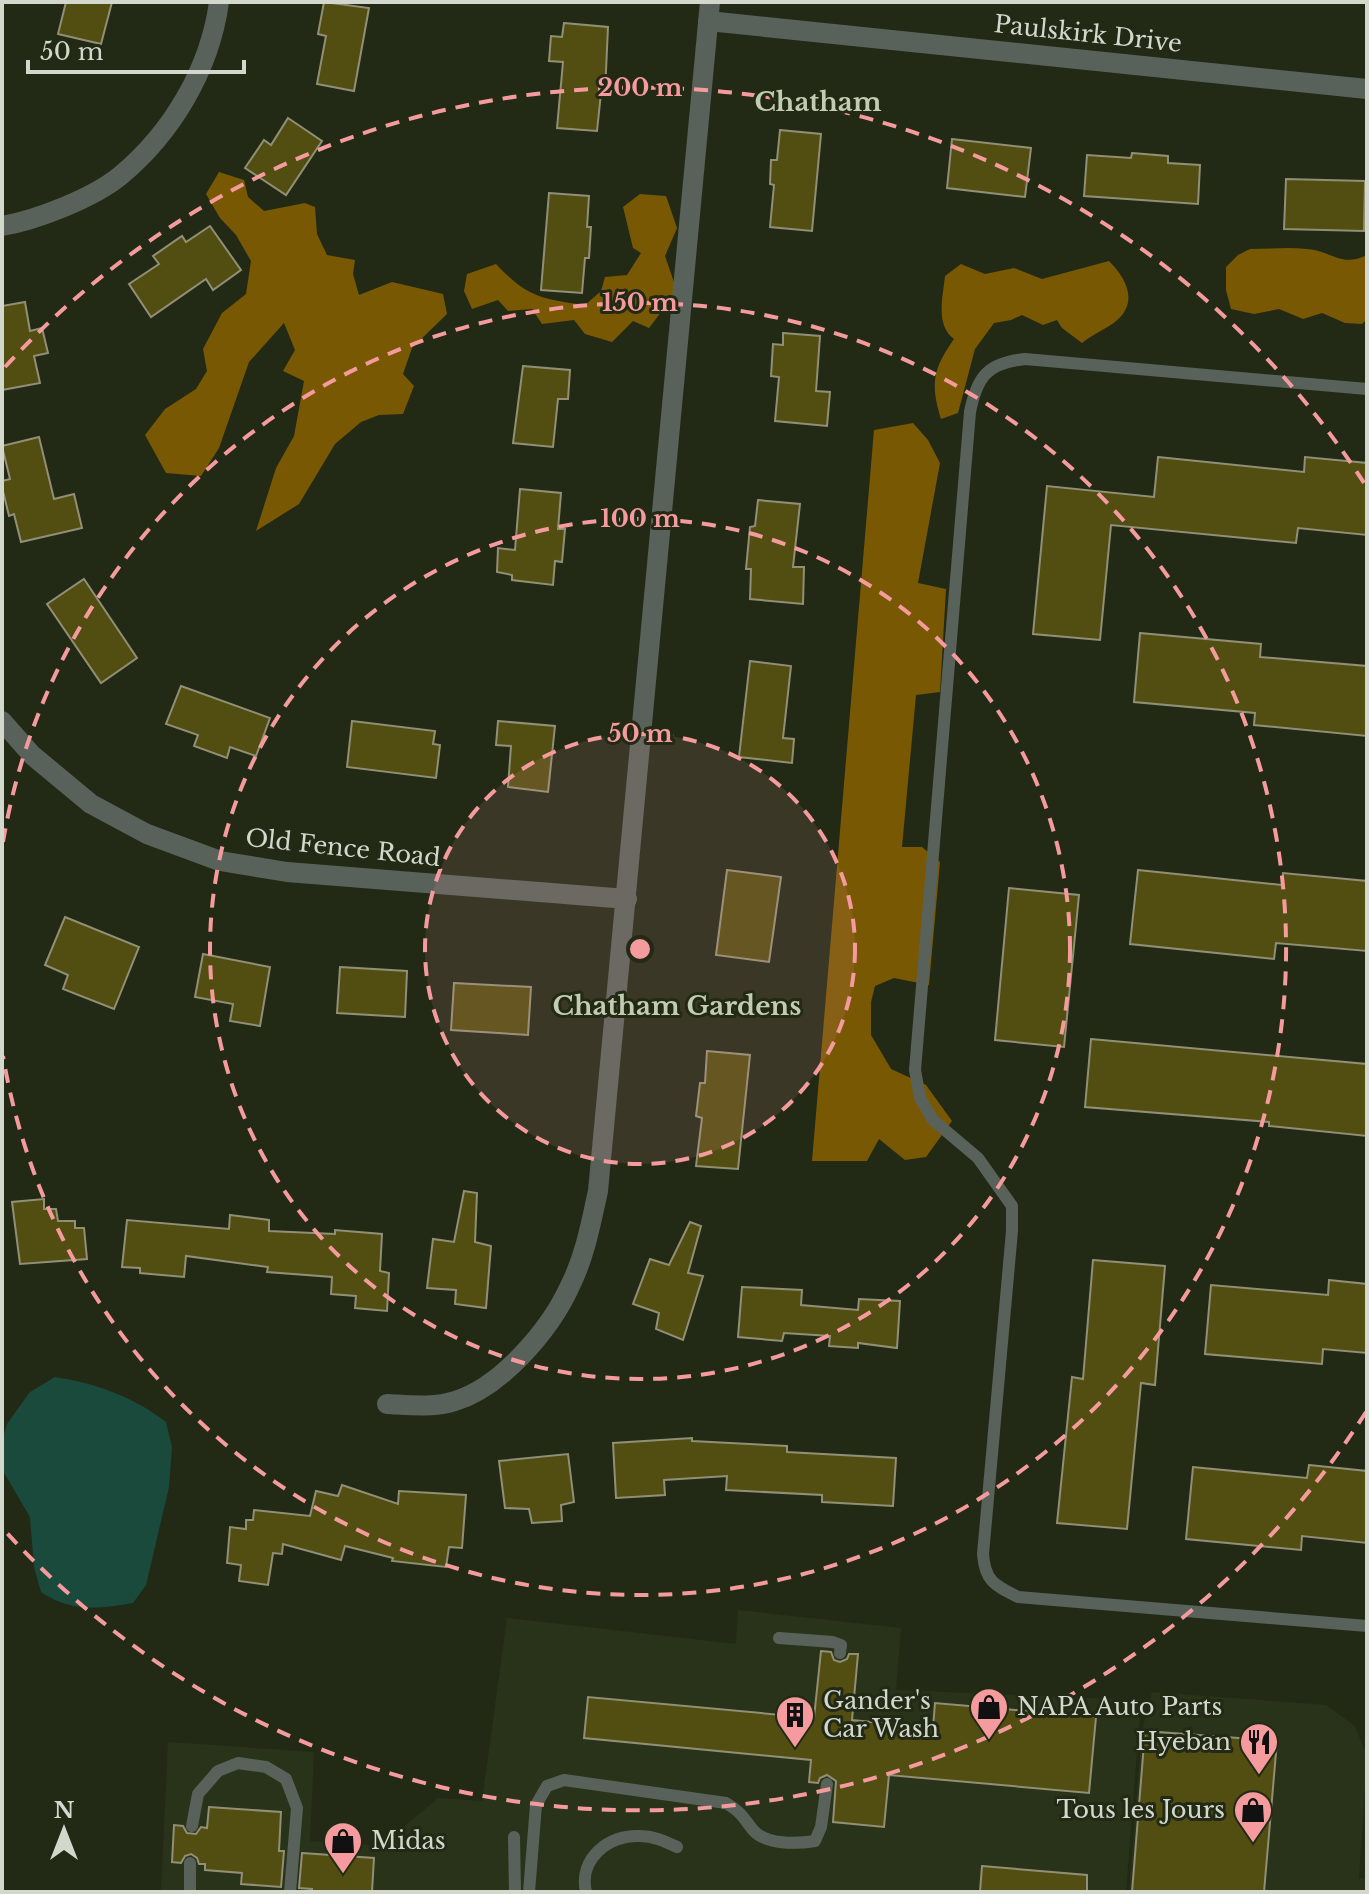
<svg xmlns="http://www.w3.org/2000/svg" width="1369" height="1894" font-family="'Libre Baskerville',serif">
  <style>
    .built { fill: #293319 }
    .forest { fill: #795803 }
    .water { fill: #1a4a3b }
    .building { fill: #524d11; stroke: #918f76; stroke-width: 2 }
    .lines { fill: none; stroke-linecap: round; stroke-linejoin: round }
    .lane { stroke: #59625a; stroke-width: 12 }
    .street { stroke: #59625a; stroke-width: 20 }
    .ring { fill: none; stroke: #f59b9d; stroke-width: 4; stroke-dasharray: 14 10 }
    .labels { text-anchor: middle; stroke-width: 6; stroke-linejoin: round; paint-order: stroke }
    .street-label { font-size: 24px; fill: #d3d8cc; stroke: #222a16 }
    .poi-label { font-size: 24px; fill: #d3d8cc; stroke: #222a16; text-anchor: start }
    .neighbourhood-label { font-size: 26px; font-weight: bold; fill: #c2ccb3; stroke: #222a16 }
    .centre { fill: #f59b9d; stroke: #222a16; stroke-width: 4 }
    .ring-label { font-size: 24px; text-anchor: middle; font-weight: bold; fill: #f59b9d; stroke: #222a16; stroke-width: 6; stroke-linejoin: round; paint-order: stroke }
  </style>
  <rect width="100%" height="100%" fill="#222a16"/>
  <g class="built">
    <path d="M738 1610 901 1628 896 1690 1141 1700 1126 1892H161L168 1742 314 1752 310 1841 381 1846 438 1798 482 1801 507 1618 736 1644Z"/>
    <path d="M1152 1692 1326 1705 1355 1726 1367 1756 1359 1878 1367 1879V1892H1129L1142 1731Z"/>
  </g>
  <g class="forest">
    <path d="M219 172 244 180 248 197 264 211 305 203 315 207 317 234 327 255 355 260 353 274 359 295 392 282 443 294 447 314 412 348 403 374 414 386 403 414 379 415 361 422 335 444 299 504 256 531 276 468 294 436 304 381 283 371 295 350 284 323 249 362 219 448 201 476 166 473 145 435 165 409 196 389 207 371 203 349 222 313 246 294 251 261 236 235 220 218 206 194Z"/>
    <path d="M640 194 666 196 677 228 665 256 677 291 649 328 633 321 612 342 585 334 574 320 542 324 532 309 508 311 498 300 472 309 464 291 467 274 496 264C527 297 541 299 585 305L601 291 605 277 627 275 641 253 633 248 623 207Z"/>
    <path d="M1250 249C1269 249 1288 247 1307 249 1332 251 1341 268 1367 255V319L1362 324 1345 323 1322 313 1303 319 1279 309 1254 314 1231 309 1226 290V267L1238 255Z"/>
    <path d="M1109 261C1127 279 1139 303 1115 322 1106 329 1093 334 1082 343L1062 328 1057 320 1043 325 1022 315 1011 320 994 323 975 349 958 413 941 419C930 383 933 369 954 339 935 325 943 296 945 276L961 264 985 274 1014 268 1042 279Z"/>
    <path d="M913 423 928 440 940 463 918 583 946 589 940 692 916 695 902 847H922L940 862 929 985 894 978 875 986 871 1002V1035L891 1069 926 1085 952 1121 926 1157 905 1160 879 1139 867 1161H812L874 430Z"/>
  </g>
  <path class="water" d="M55 1377C95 1383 134 1397 166 1422L172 1447 169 1487 146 1585 133 1603C98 1609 70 1612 41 1592L34 1567 30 1517 2 1469V1441L7 1424 30 1392Z"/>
  <g class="building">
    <path d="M66 2H112L101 44 58 34Z"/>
    <path d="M324 2 369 8 354 91 317 84 326 36 318 34Z"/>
    <path d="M564 23 608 27 605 93H601L597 131 557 128 563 62 549 61 551 36 562 37Z"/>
    <path d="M288 118 322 141 286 195 245 168 264 140 271 145Z"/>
    <path d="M780 130 821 134 812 231 770 227 774 185 770 184 771 160H777Z"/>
    <path d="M952 139 1031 148 1025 197 947 188Z"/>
    <path d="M1132 153 1168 156V163L1200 165 1198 204 1084 196 1087 155 1131 158Z"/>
    <path d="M1286 179 1365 181 1364 231 1284 229Z"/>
    <path d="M549 193 589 196 587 227H591L589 258H585L582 293 541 290Z"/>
    <path d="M210 226 241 270 213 290 206 279 151 317 129 284 159 264 153 256 182 236 186 242Z"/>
    <path d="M25 302 30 331 42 328 48 353 34 356 40 383 2 390V306Z"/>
    <path d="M783 333 820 336 816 391 830 392 827 426 775 421 779 377 771 376 773 344 783 345Z"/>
    <path d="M523 366 570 370 568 399H558L553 447 513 443Z"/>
    <path d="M39 437 54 499 74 494 82 528 21 542 14 514 9 516 2 487V481L10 479 2 446Z"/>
    <path d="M1158 457 1304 472 1305 457 1367 463V535L1298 528 1296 543 1111 525 1100 640 1033 634 1047 486 1154 497Z"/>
    <path d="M520 489 561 493 558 529H565L562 562 555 561 553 585 512 580V575L497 572 498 548 515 550Z"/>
    <path d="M758 500 800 504 793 567H804L803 604 750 599 751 569H746L750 527 755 526Z"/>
    <path d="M84 579 137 658 101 683 47 604Z"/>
    <path d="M1140 633 1261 644 1260 657 1367 666V736L1254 725 1255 713 1134 702Z"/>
    <path d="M750 661 791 666 783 738 794 739 792 763 739 757Z"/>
    <path d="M181 686 270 718 256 756 230 747 227 758 194 746 198 735 166 724Z"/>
    <path d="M352 721 435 731 433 744 440 745 436 778 347 767Z"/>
    <path d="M498 721 555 726 548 792 508 787 511 746 496 745Z"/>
    <path d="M727 870 781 877 769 962 716 955Z"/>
    <path d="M1138 870 1282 885 1283 873 1367 881V951L1276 943 1274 959 1130 944Z"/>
    <path d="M1009 888 1079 895 1064 1047 995 1040Z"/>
    <path d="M65 917 139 947 114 1009 63 989 68 975 45 965Z"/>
    <path d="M203 954 270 967 260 1026 230 1021 233 1004 195 997Z"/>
    <path d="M340 967 407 971 405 1017 337 1013Z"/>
    <path d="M454 983 531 987 528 1035 451 1030Z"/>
    <path d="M1091 1039 1367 1064V1136L1269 1126V1122L1085 1107Z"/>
    <path d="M707 1051 750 1055 738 1169 696 1166 702 1118 696 1116 700 1083H705Z"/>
    <path d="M464 1191 477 1193 475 1242 491 1246 486 1308 455 1304 456 1290 427 1288 433 1239 454 1242Z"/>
    <path d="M44 1199V1209H56L58 1221H75V1228H84L87 1259 20 1264 12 1202Z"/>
    <path d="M230 1215 269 1220V1231L335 1234V1230L382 1234 380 1271 389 1273 387 1311 355 1308 356 1296 331 1294 332 1277 267 1272 268 1267 186 1256 184 1277 140 1273V1268L122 1267 127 1220 229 1229Z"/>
    <path d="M690 1222 701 1226 688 1273 703 1276 683 1340 656 1329 659 1313 633 1304 650 1259 669 1265Z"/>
    <path d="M1093 1260 1165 1266 1155 1385 1141 1383 1127 1529 1057 1523 1072 1377 1083 1379Z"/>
    <path d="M1329 1280 1367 1284V1353L1323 1349 1322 1364 1205 1354 1211 1285 1328 1295Z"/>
    <path d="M742 1287 802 1290 801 1305 858 1310 859 1299 900 1301 897 1348 858 1343V1348L829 1346 830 1336 784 1333 782 1341 738 1337Z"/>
    <path d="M692 1438V1441L787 1446V1452L896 1458 893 1506 822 1502V1495L726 1490 727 1476 664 1480 665 1495 616 1498 613 1443Z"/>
    <path d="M568 1454 574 1502 561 1505 562 1521 532 1523 529 1509 505 1508 499 1461Z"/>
    <path d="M1309 1465 1367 1471V1543L1302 1536 1301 1550 1186 1539 1193 1467 1307 1478Z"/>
    <path d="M342 1485 398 1504 399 1491 466 1495 462 1548 449 1547 446 1567 392 1561 393 1558 345 1546 341 1560 283 1544 282 1554 273 1553 268 1585 239 1581 241 1565 227 1563 230 1527 246 1529V1520H253L254 1510 310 1516 316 1491 338 1496Z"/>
    <path d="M821 1651 831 1652 834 1660 840 1662 847 1659 849 1654H858L852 1720 933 1728 935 1703 1096 1717 1089 1793 889 1775 884 1827 833 1822 836 1781 827 1775 820 1778 818 1783 809 1782 811 1760 584 1738 588 1697 814 1718Z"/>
    <path d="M1145 1731 1277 1741 1264 1892H1132Z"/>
    <path d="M209 1807 281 1812 279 1851H284L281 1887 241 1884 242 1873 205 1870V1864H199L197 1858 191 1854 185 1856 181 1863 172 1862 174 1825 183 1826 187 1833 196 1834 201 1827 207 1828Z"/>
    <path d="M302 1853 374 1858 372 1892H312V1889L299 1888Z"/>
    <path d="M982 1866 1087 1875V1892H980Z"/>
  </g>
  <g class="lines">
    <g class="lane">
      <path d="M1367 389 1025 359C988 363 977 376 970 412L915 1070 920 1098 933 1120 978 1158 1012 1206V1231L983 1554C985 1581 994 1585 1018 1597L1367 1626"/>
      <path d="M779 1638 833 1642 841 1645 840 1653"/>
      <path d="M192 1826 198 1794 218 1771 238 1763 266 1767 286 1779 297 1808 290 1892"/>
      <path d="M514 1837 515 1892"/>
      <path d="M190 1863V1892"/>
      <path d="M529 1892 536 1805 547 1786 564 1780 726 1803C742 1813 742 1816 753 1830 766 1845 797 1844 815 1841L821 1827 827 1784"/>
      <path d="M586 1892C578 1859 609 1834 640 1836 654 1836 664 1841 677 1847"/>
    </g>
    <g class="street">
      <path d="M708 21 1367 89"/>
      <path d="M2 226C37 220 93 198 120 176 172 133 210 69 219 2"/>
      <path d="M2 721 32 755 91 804 147 834 220 861 287 872 627 899"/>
      <path d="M387 1404C409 1405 434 1408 455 1401 501 1387 550 1330 570 1286 585 1256 591 1223 598 1191L710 2"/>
    </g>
  </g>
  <circle cx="640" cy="949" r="215" fill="#f59b9d" fill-opacity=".12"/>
  <g class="ring">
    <circle cx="640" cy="949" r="215"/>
    <circle cx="640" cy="949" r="430"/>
    <path d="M3 842A646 646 0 1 1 3 1056"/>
    <path d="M1366 1412A861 861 0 0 1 5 1531M5 367A861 861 0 0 1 1366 486"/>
  </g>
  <defs>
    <symbol id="shop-pin" viewBox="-11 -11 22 30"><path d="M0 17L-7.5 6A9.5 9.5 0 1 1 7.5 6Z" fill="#f59b9d" stroke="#222a16"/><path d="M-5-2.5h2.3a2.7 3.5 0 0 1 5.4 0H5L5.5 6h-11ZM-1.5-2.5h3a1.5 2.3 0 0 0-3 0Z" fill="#111"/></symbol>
    <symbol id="building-pin" viewBox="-11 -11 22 30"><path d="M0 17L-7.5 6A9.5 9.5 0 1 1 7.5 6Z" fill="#f59b9d" stroke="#222a16"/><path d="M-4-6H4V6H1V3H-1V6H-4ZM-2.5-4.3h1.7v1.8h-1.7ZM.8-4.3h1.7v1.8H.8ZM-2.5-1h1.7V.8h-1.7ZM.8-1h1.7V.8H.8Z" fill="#111"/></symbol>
    <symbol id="restaurant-pin" viewBox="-11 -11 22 30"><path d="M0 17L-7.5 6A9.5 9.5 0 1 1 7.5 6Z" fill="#f59b9d" stroke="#222a16"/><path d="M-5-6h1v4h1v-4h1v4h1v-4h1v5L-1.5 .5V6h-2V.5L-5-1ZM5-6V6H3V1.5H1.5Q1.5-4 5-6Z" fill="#111"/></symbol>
  </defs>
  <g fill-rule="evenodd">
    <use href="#shop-pin" x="967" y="1685" width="44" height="60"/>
    <use href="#building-pin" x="773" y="1693" width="44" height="60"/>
    <use href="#restaurant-pin" x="1237" y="1720" width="44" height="60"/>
    <use href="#shop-pin" x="1231" y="1788" width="44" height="60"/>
    <use href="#shop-pin" x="321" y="1819" width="44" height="60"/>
  </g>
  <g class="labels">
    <g class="street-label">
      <text transform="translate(1088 34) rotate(6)" y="8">Paulskirk Drive</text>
      <text transform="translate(343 848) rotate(6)" y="8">Old Fence Road</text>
    </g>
    <g class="poi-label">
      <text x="823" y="1709">Gander's<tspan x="823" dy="28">Car Wash</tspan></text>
      <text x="1017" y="1715">NAPA Auto Parts</text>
      <text x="1231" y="1750" text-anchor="end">Hyeban</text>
      <text x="1225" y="1818" text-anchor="end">Tous les Jours</text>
      <text x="371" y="1849">Midas</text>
    </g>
    <g class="neighbourhood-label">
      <text x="818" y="111">Chatham</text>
      <text x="677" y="1015">Chatham Gardens</text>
    </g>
  </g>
  <circle cx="640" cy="949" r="12" class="centre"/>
  <g class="ring-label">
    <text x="640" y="96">200 m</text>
    <text x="640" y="311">150 m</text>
    <text x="640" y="527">100 m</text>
    <text x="640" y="742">50 m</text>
  </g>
  <rect width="1369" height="1894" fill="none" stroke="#d3d8cc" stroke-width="8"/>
  <g transform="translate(64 1830)" stroke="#222a16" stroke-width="6" paint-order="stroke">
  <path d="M0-6L14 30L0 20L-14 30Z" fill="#d3d8cc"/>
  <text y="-12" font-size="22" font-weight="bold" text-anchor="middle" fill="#d3d8cc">N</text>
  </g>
  <path d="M28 60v12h216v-12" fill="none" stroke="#d3d8cc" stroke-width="4"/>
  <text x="40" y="60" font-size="24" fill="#d3d8cc" stroke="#222a16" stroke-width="6" paint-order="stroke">50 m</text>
</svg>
